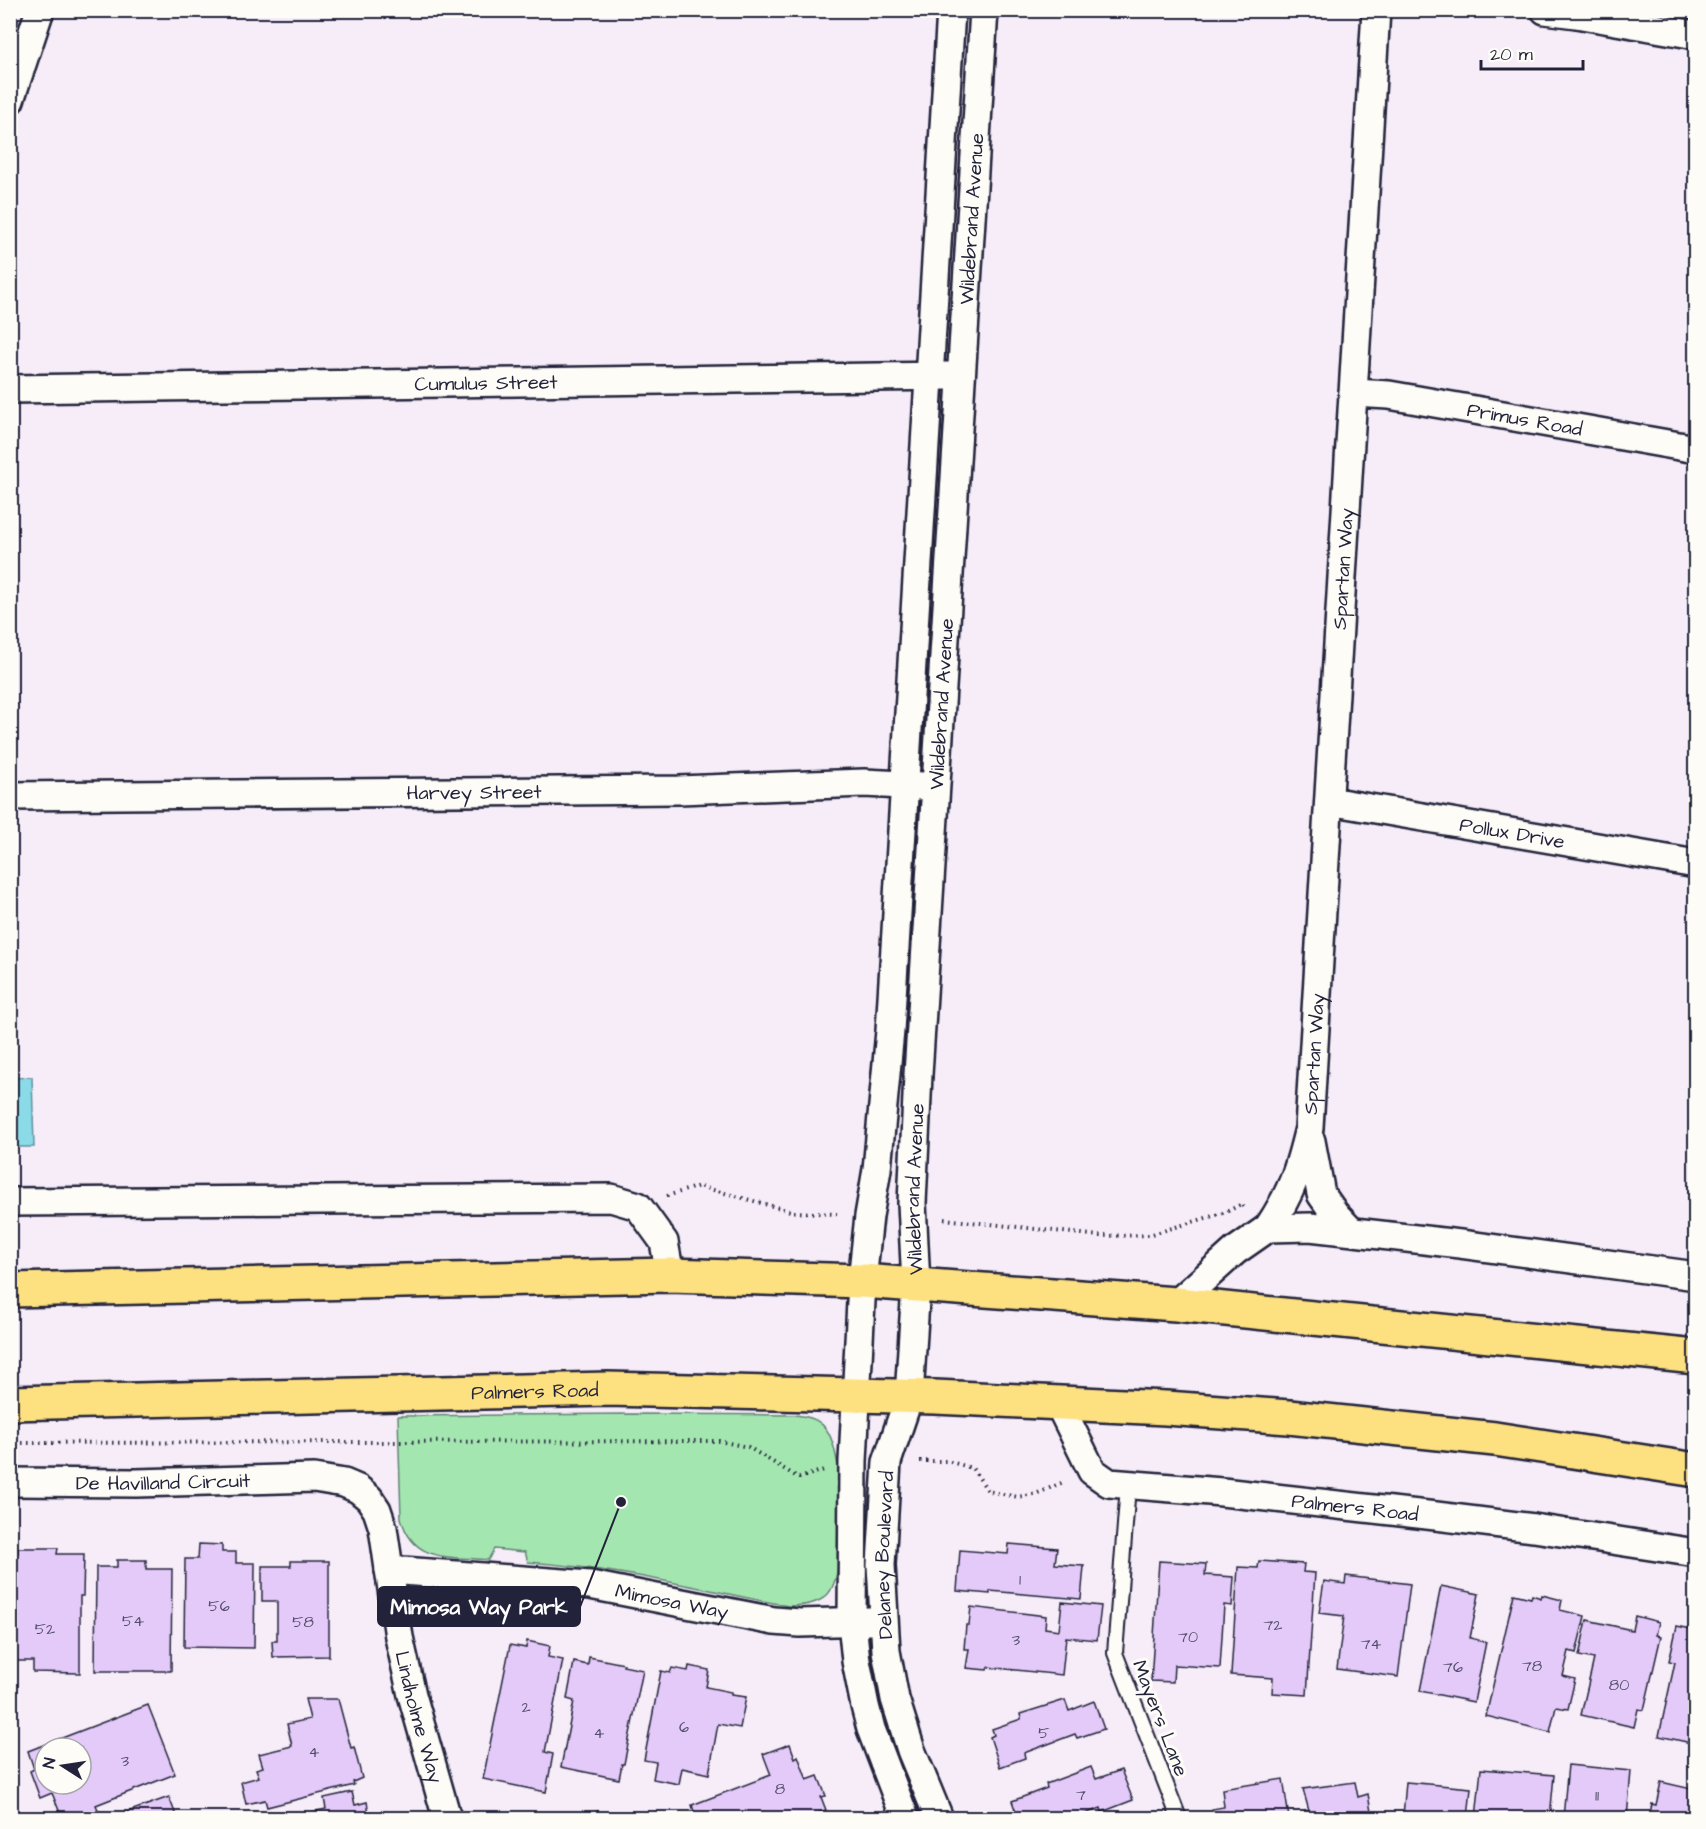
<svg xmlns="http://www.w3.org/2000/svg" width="1706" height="1829" font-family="'Architects Daughter',sans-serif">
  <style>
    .green { fill: #a4e6b0; stroke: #638476; stroke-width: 1.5 }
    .water { fill: #8bdae7; stroke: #6190a2; stroke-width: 1.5 }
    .building { fill: #e4caf9; stroke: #22223b; stroke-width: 1.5; fill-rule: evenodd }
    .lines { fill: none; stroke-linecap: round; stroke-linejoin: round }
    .lane-casing { stroke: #22223b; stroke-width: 18 }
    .street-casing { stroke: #22223b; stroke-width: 32 }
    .highway-casing { stroke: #22223b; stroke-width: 38 }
    .path { stroke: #22223b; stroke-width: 4; stroke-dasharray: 1.5 4.5; stroke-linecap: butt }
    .lane { stroke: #fdfcf7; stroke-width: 14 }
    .street { stroke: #fdfcf7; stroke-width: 27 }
    .highway { stroke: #fde080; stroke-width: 33 }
    .labels { text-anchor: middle; stroke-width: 6; stroke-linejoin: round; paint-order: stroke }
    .number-label { font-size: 16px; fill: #524c6a }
    .street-label { font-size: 20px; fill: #22223b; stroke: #fdfcf7 }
    .leader { fill: none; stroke: #22223b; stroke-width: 2 }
    .callout-dot { fill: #22223b; stroke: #fdfcf7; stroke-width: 2 }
    .callout { fill: #22223b; stroke: #22223b; stroke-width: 2 }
    .callout-label { font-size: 21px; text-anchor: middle; font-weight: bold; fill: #fff }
  </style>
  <rect width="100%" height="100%" fill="#f6edf8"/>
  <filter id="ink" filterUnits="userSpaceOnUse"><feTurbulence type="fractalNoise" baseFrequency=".0167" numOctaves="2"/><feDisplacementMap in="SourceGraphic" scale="12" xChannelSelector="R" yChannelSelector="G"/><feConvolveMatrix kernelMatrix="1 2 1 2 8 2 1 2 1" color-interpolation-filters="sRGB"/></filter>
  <g filter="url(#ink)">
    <path class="green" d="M632 1414 793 1415C806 1416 818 1418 826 1429 845 1454 849 1573 827 1595 817 1605 801 1606 788 1606 702 1589 616 1568 528 1562L525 1552 494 1549 488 1560C449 1556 413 1563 401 1518L398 1416Z"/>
    <path class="water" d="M32 1077 34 1147H14L12 1078Z"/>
    <g class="building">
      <path d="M199 1544 222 1545V1552H236V1563H255L254 1648 184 1647 185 1559H198Z"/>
      <path d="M1009 1544 1057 1548 1055 1564 1084 1566 1081 1599 990 1591V1594L957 1591 960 1550 1008 1554Z"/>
      <path d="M18 1548H58L57 1554H84L83 1596H80V1673L33 1672V1661H10V1553H18Z"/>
      <path d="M117 1560H146V1569H172L171 1671H95L96 1567H117Z"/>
      <path d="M291 1561H329V1656L273 1657 272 1641H277V1601H262V1566H291Z"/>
      <path d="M1159 1561 1206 1564 1205 1575 1234 1577 1232 1606 1224 1605 1220 1668 1174 1665 1173 1682 1151 1681Z"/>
      <path d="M1259 1561 1304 1564 1303 1572 1315 1573 1307 1695 1272 1693 1273 1678 1231 1675 1238 1567 1258 1568Z"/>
      <path d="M1346 1576 1410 1584 1398 1677 1337 1669 1344 1616 1319 1613 1324 1581 1345 1584Z"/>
      <path d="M1441 1586 1479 1594 1470 1638 1486 1642 1474 1702 1420 1691Z"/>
      <path d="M1514 1594 1531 1598 1532 1595 1541 1598 1542 1595 1562 1600 1560 1610 1585 1616 1576 1653 1569 1651 1563 1676 1575 1679 1568 1709 1556 1707 1550 1732 1486 1716Z"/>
      <path d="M1062 1602 1101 1606 1097 1640 1066 1637 1062 1675 988 1667 987 1670 966 1668 969 1649H964L966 1625H969L971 1607 1046 1616 1045 1628 1059 1630Z"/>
      <path d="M1635 1616 1659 1622 1656 1635 1661 1636 1644 1710 1638 1709 1634 1727 1581 1715 1594 1659 1579 1656 1587 1620 1632 1630Z"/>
      <path d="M1677 1626 1696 1630V1744L1659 1736 1675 1662 1669 1661Z"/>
      <path d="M527 1641 550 1646 548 1657 563 1660 545 1752 553 1754 546 1792 483 1779 510 1645 526 1648Z"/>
      <path d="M589 1657 624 1664 623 1666 643 1670 624 1764H622L619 1779 561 1767 574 1701 567 1699 574 1662 588 1665Z"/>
      <path d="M689 1666 709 1670 706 1687 731 1692V1695L746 1697 740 1728 718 1724 709 1774 682 1768 679 1784 653 1779 656 1762 644 1760 661 1671 670 1673 672 1668 688 1671Z"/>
      <path d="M305 1699H338L351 1748 354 1747 362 1778 353 1782 354 1785 267 1807 265 1800 246 1804 241 1782 259 1777 256 1769 263 1767 259 1754 292 1746 287 1724 310 1719Z"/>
      <path d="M1065 1700 1069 1711 1094 1701 1104 1729 1077 1738 1075 1734 1024 1753 1025 1758 1000 1767 990 1737 994 1735 992 1729 1021 1719 1020 1714Z"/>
      <path d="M148 1705 175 1774 96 1805 100 1814 88 1818H62L52 1793 40 1798 30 1771 34 1769 28 1751ZM45 1748H81V1784H45Z"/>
      <path d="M790 1744 795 1758 798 1756 807 1780 818 1776 826 1796 821 1797 826 1810 804 1818H696L692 1805 771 1775 763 1754Z"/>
      <path d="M1568 1765 1631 1771 1627 1818H1563Z"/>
      <path d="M1091 1767 1096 1779 1121 1770 1133 1800 1102 1812 1101 1808 1074 1818H1018L1012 1801 1047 1788 1046 1784Z"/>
      <path d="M1481 1769 1554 1775 1550 1818H1476Z"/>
      <path d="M1283 1779 1289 1818H1213L1212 1809 1224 1807 1222 1789Z"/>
      <path d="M1355 1782 1358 1797 1368 1794 1372 1818H1307L1306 1811H1309L1303 1789Z"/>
      <path d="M1406 1782 1471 1788 1468 1818H1389L1390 1816 1403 1817Z"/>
      <path d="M1661 1782 1696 1790V1818H1649L1652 1804 1656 1805Z"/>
      <path d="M352 1792 355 1805 367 1802 370 1818H283L326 1809 324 1798Z"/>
      <path d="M169 1797 177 1818H111Z"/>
      <path d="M598 1811 601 1818H577Z"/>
    </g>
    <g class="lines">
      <defs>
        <path id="lane" d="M1128 1486 1115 1653 1179 1818"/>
        <g id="street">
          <path d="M1545 10 1576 14 1696 35"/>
          <path d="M10 100 40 10"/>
          <path id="s1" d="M10 389 948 376"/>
          <path id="s2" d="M1353 393 1389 395 1696 449"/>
          <path id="s3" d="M10 796 679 790 864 783 923 786"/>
          <path id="s4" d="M1329 801 1696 864"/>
          <path d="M1311 1141 1321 1194 1335 1214 1351 1231"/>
          <path d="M10 1202 611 1198 638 1206 664 1242 670 1275"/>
          <path id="s5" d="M1268 1228C1292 1192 1299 1170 1309 1128L1376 10"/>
          <path d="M1176 1304 1235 1251 1268 1228 1310 1227 1460 1244 1696 1276"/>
          <path id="s6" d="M1058 1402 1092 1471 1109 1483 1222 1492 1436 1516 1534 1528 1696 1553"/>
          <path id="s7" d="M10 1482 136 1483 314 1478 344 1483 358 1489 369 1498 377 1510 383 1528 399 1637 412 1695 447 1818"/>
          <path id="s8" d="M389 1570 590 1585 774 1621 800 1623 870 1621"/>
          <path d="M905 1818 871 1729 865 1706 856 1661 852 1622 853 1461 862 1281 869 1216 877 1169 890 1031 951 10"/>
          <path id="s9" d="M939 1818 911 1750 895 1699 886 1651 881 1565 887 1462 909 1397 916 1285 912 1203 918 1075 984 10"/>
        </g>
        <g id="highway">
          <path d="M10 1290 670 1275 862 1281 1176 1304 1696 1357"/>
          <path id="s10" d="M10 1403 608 1389 935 1397 1166 1408 1289 1417 1495 1439 1696 1470"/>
        </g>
      </defs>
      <use href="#lane" class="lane-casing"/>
      <use href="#street" class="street-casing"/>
      <use href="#highway" class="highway-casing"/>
      <g class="path">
        <path d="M667 1196 699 1186 794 1212 837 1214"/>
        <path d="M944 1219 1100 1236 1149 1235 1226 1212 1242 1204 1243 1207"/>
        <path d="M10 1443 719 1441 748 1447 799 1478 824 1470"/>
        <path d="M920 1461H947L972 1468 988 1491 1018 1497 1038 1493 1064 1482"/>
      </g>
      <use href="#lane" class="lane"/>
      <use href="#street" class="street"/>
      <use href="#highway" class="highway"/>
    </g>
  </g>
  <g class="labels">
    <g class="number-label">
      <text x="1020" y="1585">1</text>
      <text x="219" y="1611">56</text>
      <text x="133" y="1626">54</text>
      <text x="303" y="1627">58</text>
      <text x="1273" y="1630">72</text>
      <text x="45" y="1634">52</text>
      <text x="1188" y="1642">70</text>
      <text x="1016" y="1645">3</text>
      <text x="1371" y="1649">74</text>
      <text x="1532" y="1671">78</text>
      <text x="1453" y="1672">76</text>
      <text x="1619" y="1690">80</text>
      <text x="526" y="1712">2</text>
      <text x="684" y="1732">6</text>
      <text x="599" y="1738">4</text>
      <text x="1044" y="1738">5</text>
      <text x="314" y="1757">4</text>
      <text x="125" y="1766">3</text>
      <text x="780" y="1794">8</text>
      <text x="1081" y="1800">7</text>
      <text x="1597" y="1801">11</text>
    </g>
    <g class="street-label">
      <text dy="7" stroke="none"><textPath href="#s9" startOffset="1614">Wildebrand Avenue</textPath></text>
      <text dy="7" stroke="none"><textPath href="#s1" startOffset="476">Cumulus Street</textPath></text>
      <text dy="7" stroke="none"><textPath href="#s2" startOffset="174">Primus Road</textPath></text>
      <text dy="7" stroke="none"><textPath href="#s5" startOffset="669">Spartan Way</textPath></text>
      <text dy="7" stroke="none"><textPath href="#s9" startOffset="1128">Wildebrand Avenue</textPath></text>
      <text dy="7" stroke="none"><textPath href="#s3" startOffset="464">Harvey Street</textPath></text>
      <text dy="7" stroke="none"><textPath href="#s4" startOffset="186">Pollux Drive</textPath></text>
      <text dy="7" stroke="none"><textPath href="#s5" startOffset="183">Spartan Way</textPath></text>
      <text dy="7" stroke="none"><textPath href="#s9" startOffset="642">Wildebrand Avenue</textPath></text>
      <text dy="7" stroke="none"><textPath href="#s10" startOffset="525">Palmers Road</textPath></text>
      <text dy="7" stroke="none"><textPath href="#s7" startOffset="153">De Havilland Circuit</textPath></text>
      <text dy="7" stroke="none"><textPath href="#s6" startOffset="345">Palmers Road</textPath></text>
      <text dy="7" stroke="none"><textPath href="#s9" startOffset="272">Delaney Boulevard</textPath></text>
      <text dy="7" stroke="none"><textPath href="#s8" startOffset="285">Mimosa Way</textPath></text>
      <text dy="7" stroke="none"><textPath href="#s7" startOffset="590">Lindholme Way</textPath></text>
      <text transform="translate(1161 1718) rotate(69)" y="7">Mayers Lane</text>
    </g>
  </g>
  <path class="leader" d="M621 1502L580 1607"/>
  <circle class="callout-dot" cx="621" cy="1502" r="6"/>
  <rect class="callout" x="378" y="1587" width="202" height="39" rx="6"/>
  <g class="callout-label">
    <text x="479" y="1614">Mimosa Way Park</text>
  </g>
  <rect width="1706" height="1829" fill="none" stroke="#fdfcf7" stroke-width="36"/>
  <rect x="18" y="18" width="1670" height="1793" fill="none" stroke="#22223b" stroke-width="2" filter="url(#ink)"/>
  <g transform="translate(63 1766) rotate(282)"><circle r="28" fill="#fdfcf7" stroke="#a5a5ac" stroke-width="1.5"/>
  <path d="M0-4.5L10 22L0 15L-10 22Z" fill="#22223b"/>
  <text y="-9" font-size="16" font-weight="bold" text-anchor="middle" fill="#22223b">N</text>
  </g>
  <path d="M1481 60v9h102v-9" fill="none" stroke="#22223b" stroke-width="3"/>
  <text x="1490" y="60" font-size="18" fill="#22223b" stroke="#fdfcf7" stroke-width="4.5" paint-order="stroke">20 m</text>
</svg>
